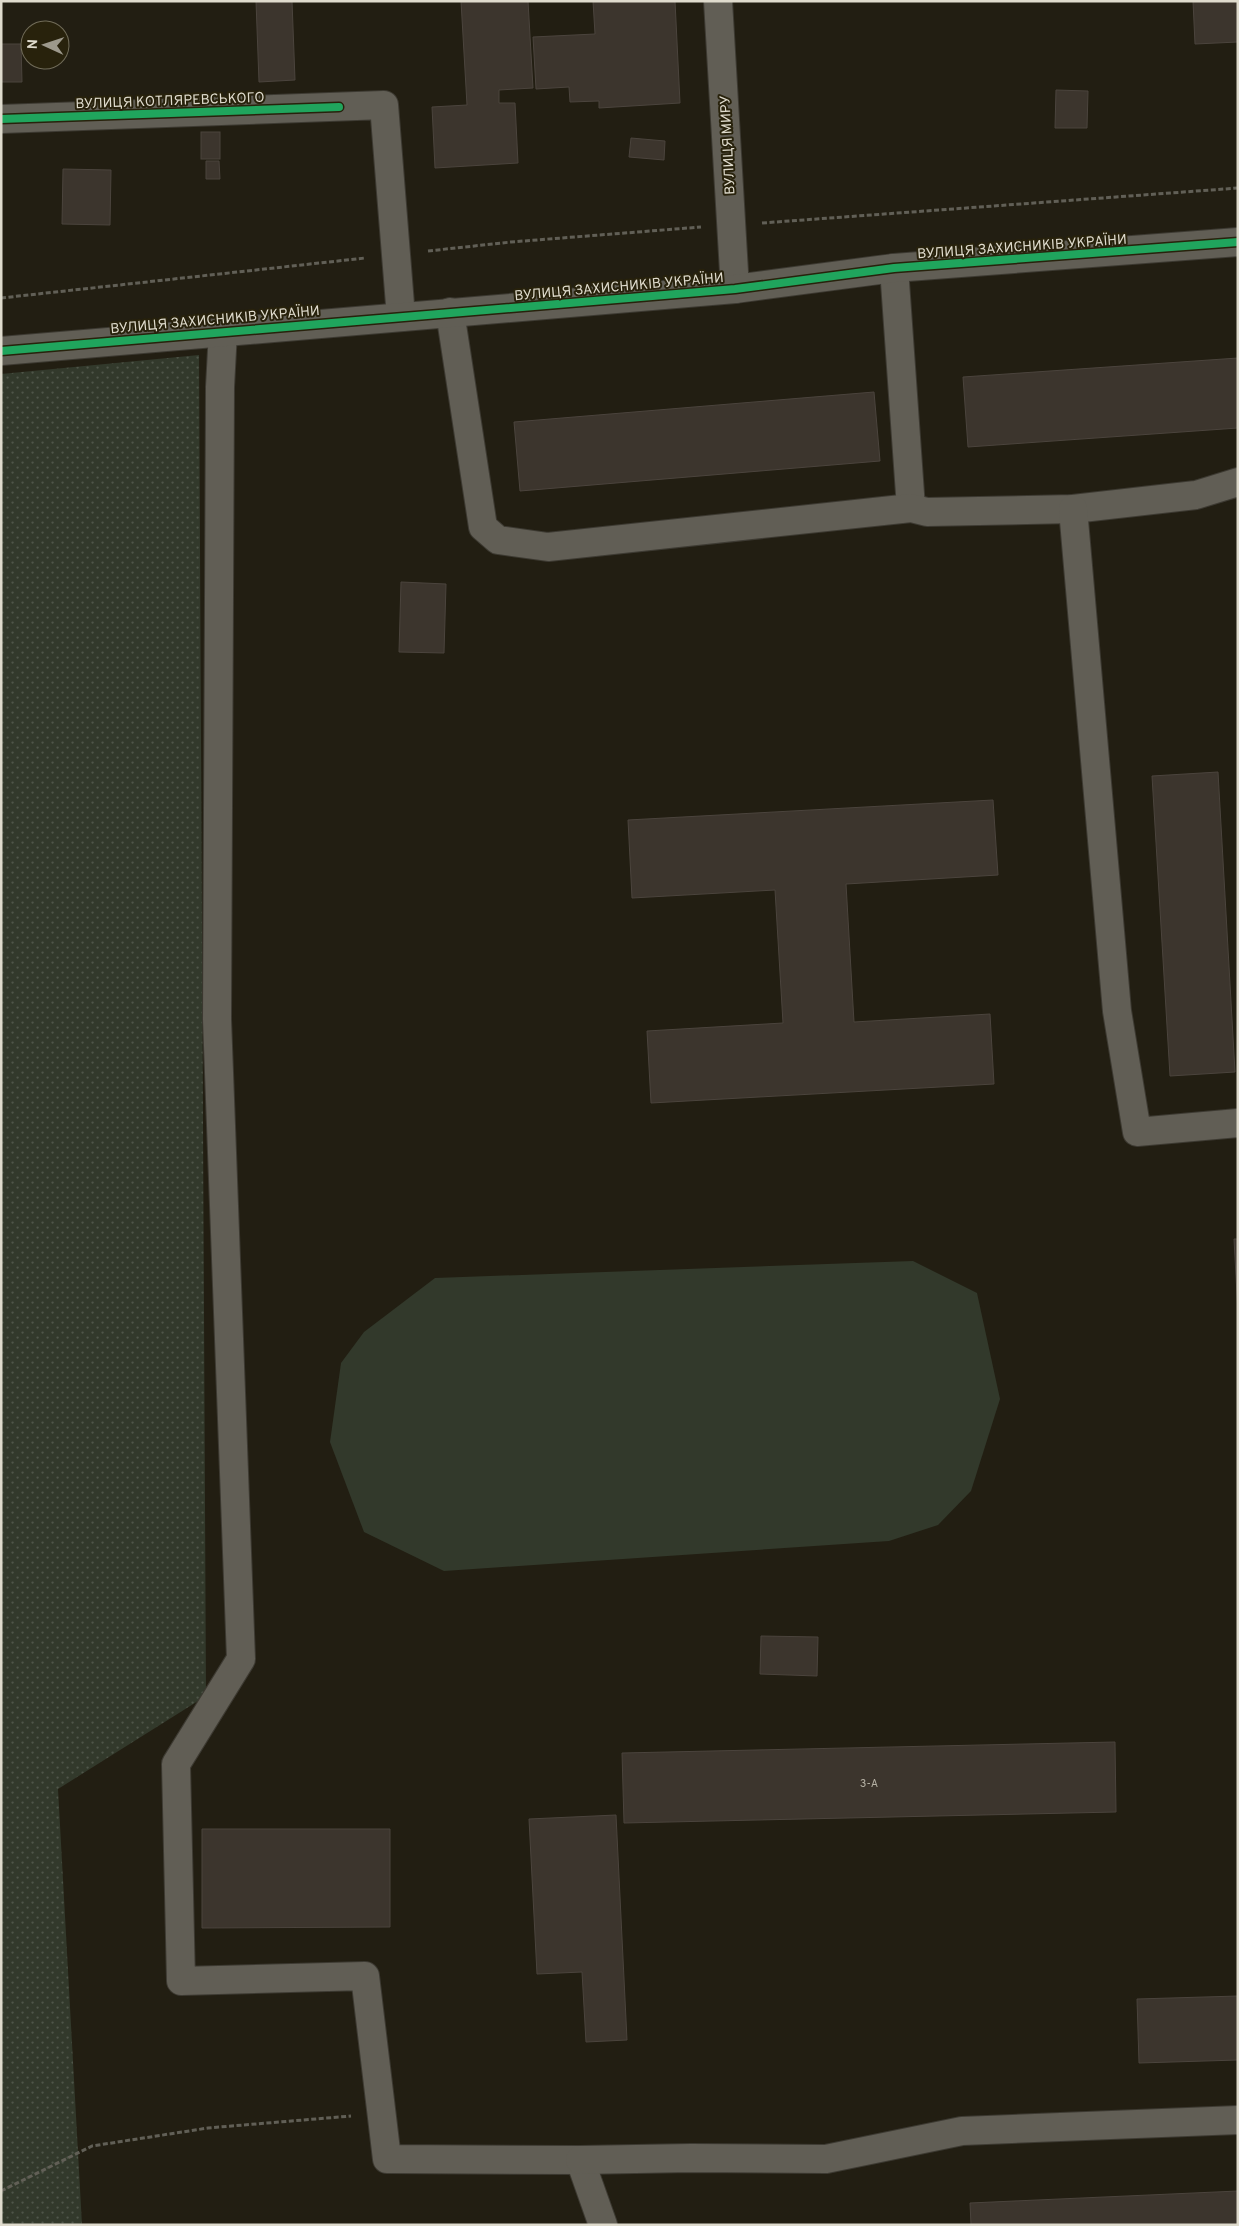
<svg xmlns="http://www.w3.org/2000/svg" width="1239" height="2226" font-family="Overpass,sans-serif">
  <style>
    .grass { fill: #32392b }
    .garden { fill: url(#garden-dots) }
    .building { fill: #3c352d; stroke: #4b443d }
    .lines { fill: none; stroke-linecap: round; stroke-linejoin: round }
    .minor-casing { stroke: #3d3a32; stroke-width: 30 }
    .path { stroke: #615f56; stroke-width: 3; stroke-dasharray: 5 2.5; stroke-linecap: butt }
    .minor { stroke: #615e55; stroke-width: 28 }
    .cycleway-casing { stroke: #28220c; stroke-width: 11 }
    .cycleway { stroke: #20a55d; stroke-width: 8 }
    .labels { text-anchor: middle; stroke-width: 4; stroke-linejoin: round; paint-order: stroke }
    .number-label { font-size: 11px; fill: #b6b2a5 }
    .street-label { font-size: 14px; fill: #dfdbcd; stroke: #28220c }
  </style>
  <defs>
    <pattern id="garden-dots" width="8" height="8" patternUnits="userSpaceOnUse" patternTransform="scale(1.25)"><rect width="8" height="8" fill="#32392b"/><path d="M2 2h.1M6 6h.1" fill="none" stroke="#4f5549" stroke-width="1.8" stroke-linecap="round"/></pattern>
  </defs>
  <rect width="100%" height="100%" fill="#221e12"/>
  <path class="grass" d="M913 1261 977 1293 1000 1399 971 1491 938 1525 889 1541 444 1571 364 1532 330 1442 341 1363 364 1332 435 1278Z"/>
  <path class="garden" d="M199 355 206 1696 58 1789 82 2225H1V374Z"/>
  <g class="building">
    <path d="M256 1H292L295 80 259 82Z"/>
    <path d="M461 1H528L533 88 499 90V103H515L518 163 435 168 432 107 467 105Z"/>
    <path d="M593 1H675L680 103 599 108V101L570 102 569 87 536 89 533 37 595 34Z"/>
    <path d="M1193 1H1238V42L1195 44Z"/>
    <path d="M1 44H21L22 82H1Z"/>
    <path d="M1056 90 1088 91 1087 128H1055Z"/>
    <rect x="201" y="132" width="19" height="27"/>
    <path d="M631 138 665 141 664 160 629 157Z"/>
    <path d="M206 161H219L220 179H206Z"/>
    <path d="M63 169 111 170 110 225 62 224Z"/>
    <path d="M1238 358V428L968 447 963 377Z"/>
    <path d="M874 392 880 461 520 491 514 422Z"/>
    <path d="M401 582 446 584 444 653 399 652Z"/>
    <path d="M1218 772 1235 1072 1170 1076 1152 776Z"/>
    <path d="M993 800 998 875 846 884 854 1022 990 1014 994 1084 651 1103 647 1031 783 1023 775 890 632 898 628 820Z"/>
    <path d="M1234 1239H1238V1313Z"/>
    <path d="M761 1636 818 1637 817 1676 760 1674Z"/>
    <path d="M1115 1742 1116 1812 624 1823 622 1753Z"/>
    <path d="M616 1815 627 2040 586 2042 582 1972 537 1974 529 1819Z"/>
    <path d="M202 1829H390V1927L202 1928Z"/>
    <path d="M1238 1996V2060L1139 2063 1137 1999Z"/>
    <path d="M1238 2191V2225H971L970 2203Z"/>
  </g>
  <g class="lines">
    <defs>
      <g id="minor">
        <path d="M718 1 735 289"/>
        <path d="M1 119 384 105 401 317"/>
        <path d="M894 268 911 508"/>
        <path d="M450 312 483 527 498 540 548 547 911 508 927 512 1073 509 1196 495 1238 482"/>
        <path d="M223 331 220 387 217 1019 241 1659 176 1764 181 1981 365 1976 387 2159 580 2160 603 2225"/>
        <path d="M1 351 735 289 894 268 1238 242"/>
        <path d="M1073 509 1117 1011 1137 1132 1238 1123"/>
        <path d="M580 2160 691 2158 826 2159 962 2131 1238 2120"/>
      </g>
    </defs>
    <use href="#minor" class="minor-casing"/>
    <g class="path">
      <path d="M762 223 1238 188"/>
      <path d="M428 251 511 242 701 227"/>
      <path d="M1 298 365 258"/>
      <path d="M1 2191 92 2146 208 2128 351 2116"/>
    </g>
    <use href="#minor" class="minor"/>
    <defs>
      <g id="cycleway">
        <path d="M1 119 339 107"/>
        <path d="M1 351 735 289 894 268 1238 242"/>
      </g>
    </defs>
    <use href="#cycleway" class="cycleway-casing"/>
    <use href="#cycleway" class="cycleway"/>
  </g>
  <g class="labels">
    <g class="number-label">
      <text x="869" y="1787">3-А</text>
    </g>
    <g class="street-label">
      <text transform="translate(170 100) rotate(-2)" y="5">ВУЛИЦЯ КОТЛЯРЕВСЬКОГО</text>
      <text transform="translate(727 145) rotate(-93)" y="5">ВУЛИЦЯ МИРУ</text>
      <text transform="translate(1022 246) rotate(-4)" y="5">ВУЛИЦЯ ЗАХИСНИКІВ УКРАЇНИ</text>
      <text transform="translate(619 286) rotate(-5)" y="5">ВУЛИЦЯ ЗАХИСНИКІВ УКРАЇНИ</text>
      <text transform="translate(215 319) rotate(-5)" y="5">ВУЛИЦЯ ЗАХИСНИКІВ УКРАЇНИ</text>
    </g>
  </g>
  <rect width="1239" height="2226" fill="none" stroke="#dfdbcd" stroke-width="5"/>
  <g transform="translate(45 45) rotate(273)"><circle r="24" fill="#28220c" stroke="#716c59"/>
  <path d="M0-4L9 19L0 12L-9 19Z" fill="#9d998c"/>
  <text y="-8" font-size="14" font-weight="bold" text-anchor="middle" fill="#dfdbcd">N</text>
  </g>
</svg>
